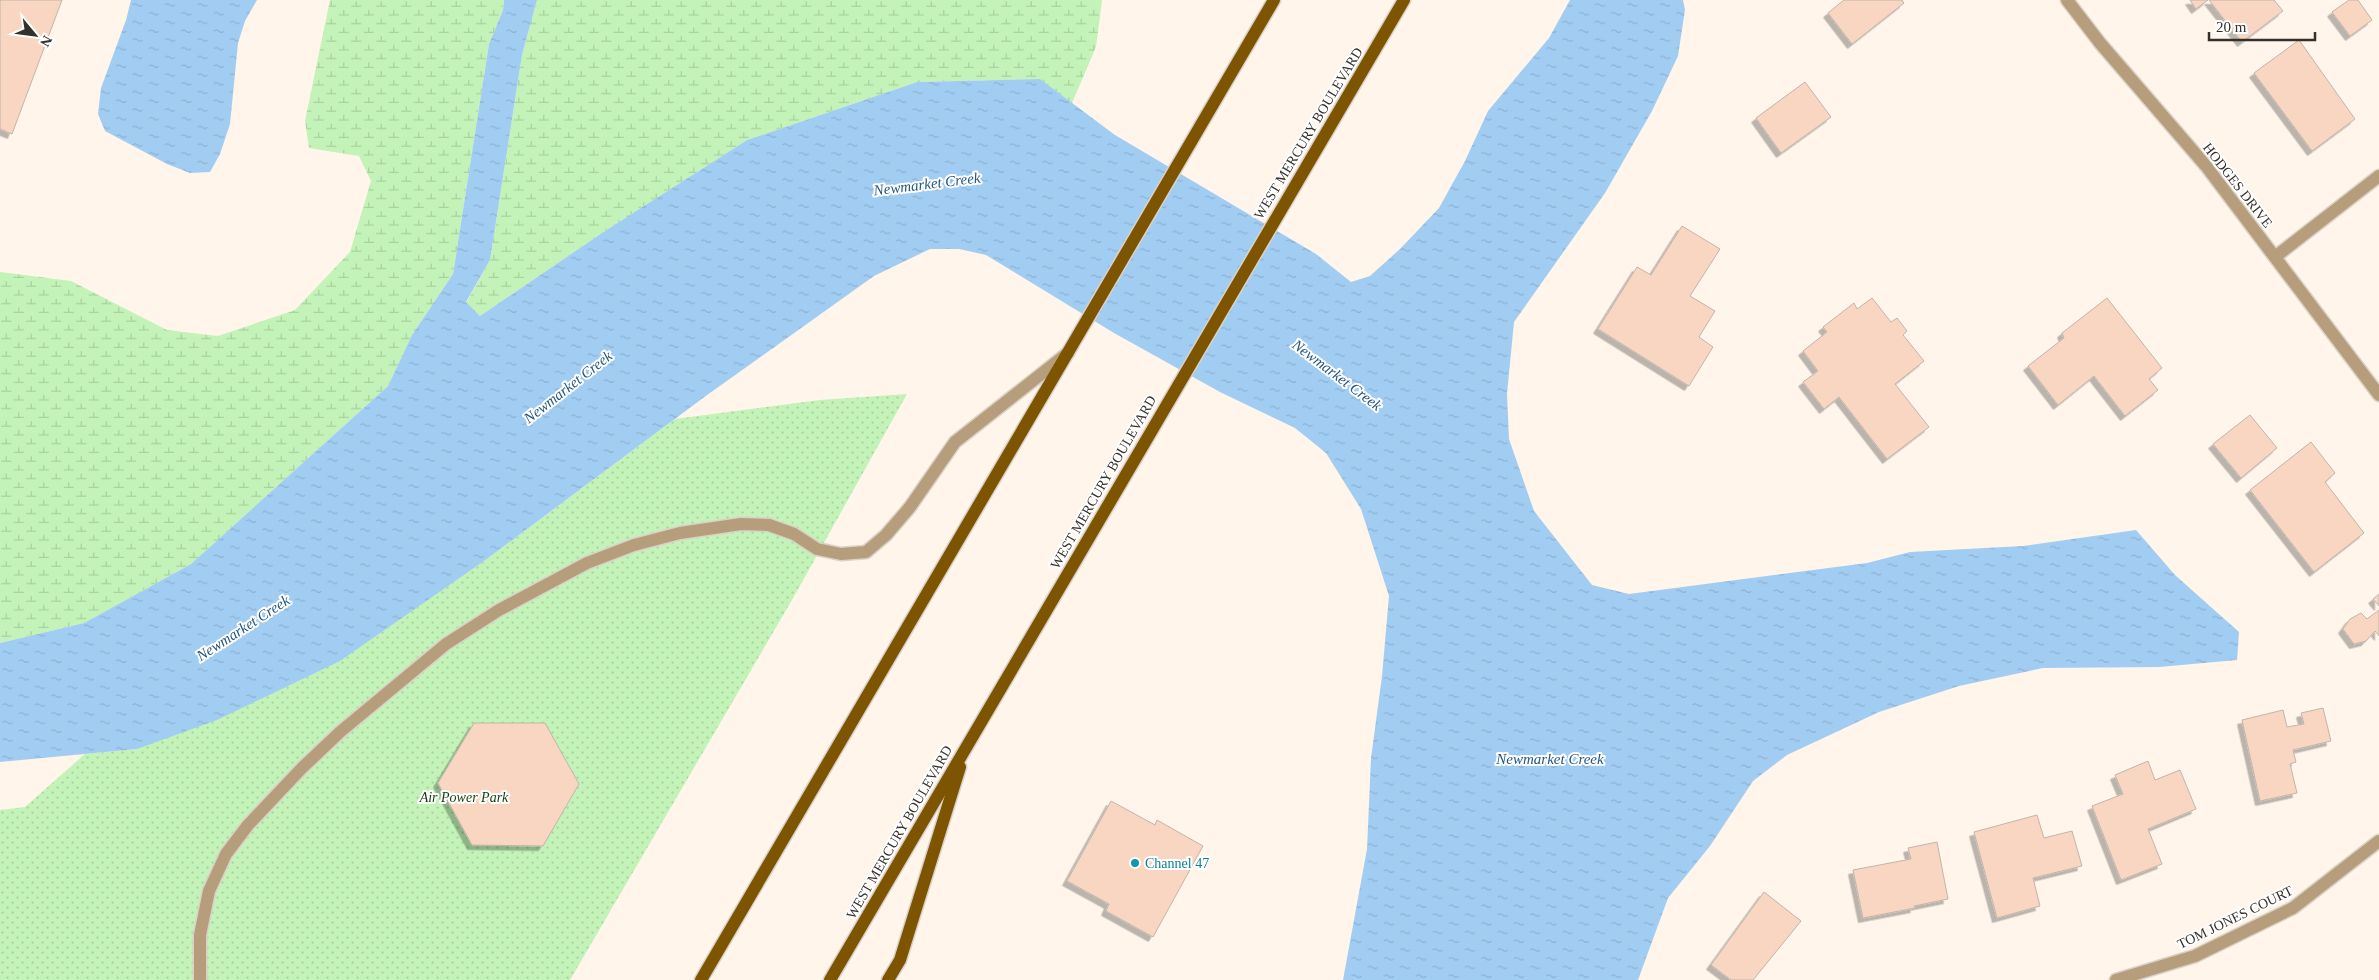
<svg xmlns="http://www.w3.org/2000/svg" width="2379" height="980" font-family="Georgia,serif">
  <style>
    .grass { fill: url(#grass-dots) }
    .wetland { fill: url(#wetland-marsh) }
    .water { fill: url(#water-ripples) }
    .building { fill: #f8d6c1; stroke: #c2b4ab; filter: url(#shadow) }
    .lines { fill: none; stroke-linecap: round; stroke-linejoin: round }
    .service-casing { stroke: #dad2c8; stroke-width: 15 }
    .minor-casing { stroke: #dad2c8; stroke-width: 15 }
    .primary-casing { stroke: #dad2c8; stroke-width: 15 }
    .service { stroke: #b69e7d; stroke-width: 12 }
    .minor { stroke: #b69e7d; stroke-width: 12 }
    .primary { stroke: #7d5400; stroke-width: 12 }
    .culture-dot { fill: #0f9aa8; stroke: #fff; stroke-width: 2 }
    .labels { text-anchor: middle; stroke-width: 4; stroke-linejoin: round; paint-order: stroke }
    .street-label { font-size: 14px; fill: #34302b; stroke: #fff }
    .park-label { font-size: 14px; font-style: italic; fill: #153c0a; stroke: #fff }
    .culture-label { font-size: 14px; fill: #0d838f; stroke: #fff; text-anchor: start }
    .water-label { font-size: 15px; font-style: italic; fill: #235781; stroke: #fff }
  </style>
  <defs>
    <pattern id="grass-dots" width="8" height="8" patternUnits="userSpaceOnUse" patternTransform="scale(1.25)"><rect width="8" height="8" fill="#c3f3b8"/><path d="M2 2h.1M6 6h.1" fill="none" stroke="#a8d19e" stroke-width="1.8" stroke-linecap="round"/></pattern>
    <pattern id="wetland-marsh" width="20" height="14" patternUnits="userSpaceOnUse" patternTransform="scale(1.25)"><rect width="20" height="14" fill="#c3f3b8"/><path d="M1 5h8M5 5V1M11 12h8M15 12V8" fill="none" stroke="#a8d19e"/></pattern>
    <pattern id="water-ripples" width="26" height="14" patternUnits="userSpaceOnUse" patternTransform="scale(1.25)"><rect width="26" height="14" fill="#a2cdf3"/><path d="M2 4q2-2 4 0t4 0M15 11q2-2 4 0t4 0" fill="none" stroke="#8cb0d0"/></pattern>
    <filter id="shadow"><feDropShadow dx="-4.5" dy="4.5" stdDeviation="0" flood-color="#0004"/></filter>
  </defs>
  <rect width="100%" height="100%" fill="#fff5eb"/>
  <path class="grass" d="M907 394 792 600 570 980H0V810L25 807 85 754 137 749 484 561 675 419 820 400Z"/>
  <g class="wetland">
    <path d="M330 0H504L503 10 489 44 453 274 412 335 388 386 191 564 84 623 0 643V272L71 281 167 330 218 336 295 310 350 252 371 181 359 156 309 148 305 121Z"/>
    <path d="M537 0H1102L1096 47 1072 103 1039 79 917 82 747 140 605 231 480 316 466 303 490 260 522 55Z"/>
  </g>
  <g class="water">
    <path d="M131 0H257L245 21 238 43 230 124 220 154 210 172 190 173 167 164 105 131 98 114 101 88 126 20Z"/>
    <path d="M504 0H537L522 55 490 260 466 302 480 316 605 231 747 140 917 82 1040 79 1115 135 1316 254 1351 282 1370 276 1400 249 1439 208 1465 161 1488 111 1549 38 1570 0H1683L1685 10 1678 56 1652 111 1605 193 1514 322 1507 394 1509 439 1534 511 1592 585 1629 594 1867 563 1910 552 2023 546 2136 530 2175 575 2239 632 2237 660 2159 667 2043 668 1959 686 1879 712 1787 755 1753 781 1710 846 1668 898 1638 980H1343L1367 849 1371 758 1382 676 1389 596 1361 509 1326 453 1295 428 1220 392 1114 333 986 255 959 249H930L874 276 703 398 484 561 340 661 217 720 137 749 0 762V643L84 623 191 564 388 386 412 335 453 274 489 44 503 10Z"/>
  </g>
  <g class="building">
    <path d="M0 0H62L12 134 0 129Z"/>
    <path d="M1844 0H1902L1904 3 1852 44 1828 13Z"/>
    <path d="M2190 0H2208L2196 9Z"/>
    <path d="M2209 0H2274L2283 11 2242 42Z"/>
    <path d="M2349 0H2358L2372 20 2350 36 2332 12Z"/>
    <path d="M2299 40 2355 119 2312 151 2254 73Z"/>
    <path d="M1805 82 1831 117 1781 153 1756 118Z"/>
    <path d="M1682 226 1720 249 1690 296 1715 311 1699 337 1713 347 1689 386 1598 329 1637 267 1651 275Z"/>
    <path d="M1872 298 1891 322 1897 318 1907 331 1903 335 1924 361 1895 384 1929 427 1887 459 1839 397 1824 409 1803 382 1818 371 1803 351 1827 332 1823 327 1854 303 1857 309Z"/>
    <path d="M2107 298 2162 368 2149 379 2158 390 2125 416 2094 376 2058 405 2028 366 2064 338 2062 333Z"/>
    <path d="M2250 415 2277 448 2241 478 2213 444Z"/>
    <path d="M2311 442 2335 473 2325 482 2364 533 2314 572 2250 490Z"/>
    <path d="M2379 594V606L2373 599Z"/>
    <path d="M2379 610V636L2375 631 2366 641 2354 644 2343 629 2350 619 2361 613 2367 619Z"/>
    <path d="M2323 708 2331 741 2293 750 2296 762 2290 764 2297 793 2260 801 2242 720 2283 710 2287 727 2304 724 2301 713Z"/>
    <path d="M474 723H545L579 784 543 846 472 845 438 783Z"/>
    <path d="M2148 761 2155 780 2180 770 2196 809 2148 829 2162 864 2121 880 2092 806 2123 794 2115 775Z"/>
    <path d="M1111 801 1155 825 1157 820 1203 846 1153 937 1106 911 1109 904 1067 881Z"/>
    <path d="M2037 815 2044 838 2072 831 2082 866 2033 878 2040 906 1997 918 1974 832Z"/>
    <path d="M1937 842 1948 899 1914 906 1915 908 1863 918 1853 870 1911 859 1908 848Z"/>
    <path d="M1764 892 1801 921 1753 980H1731L1711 965Z"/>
  </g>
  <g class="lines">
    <defs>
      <path id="service" d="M200 980V935L209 891 226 854 248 825 301 769 340 732 446 644 499 610 587 563 634 545 680 533 741 524 769 525 794 534 817 549 841 554 866 552 886 535 910 507 955 442 1068 353"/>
      <g id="minor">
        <path d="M2067 0 2100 43 2206 166 2379 395"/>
        <path d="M2275 257 2379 176"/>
        <path d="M2116 980 2195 956 2293 908 2379 841"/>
      </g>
      <g id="primary">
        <path d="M701 980 1274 0"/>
        <path d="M830 980 1404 0"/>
        <path d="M888 980 900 960 960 767"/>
      </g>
    </defs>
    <use href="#service" class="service-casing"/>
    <use href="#minor" class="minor-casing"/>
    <use href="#primary" class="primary-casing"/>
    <use href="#service" class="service"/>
    <use href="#minor" class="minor"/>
    <use href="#primary" class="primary"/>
  </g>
  <circle class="culture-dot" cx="1135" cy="863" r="5"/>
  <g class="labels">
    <g class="street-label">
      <text transform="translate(1308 133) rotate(-59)" y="5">WEST MERCURY BOULEVARD</text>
      <text transform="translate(2238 185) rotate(52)" y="5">HODGES DRIVE</text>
      <text transform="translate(1103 482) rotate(-60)" y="5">WEST MERCURY BOULEVARD</text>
      <text transform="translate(899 832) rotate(-60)" y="5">WEST MERCURY BOULEVARD</text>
      <text transform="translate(2235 917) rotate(-26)" y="5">TOM JONES COURT</text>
    </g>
    <g class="park-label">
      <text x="464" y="802">Air Power Park</text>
    </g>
    <g class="culture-label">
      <text x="1145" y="868">Channel 47</text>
    </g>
    <g class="water-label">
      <text transform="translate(927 184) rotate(-7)" y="5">Newmarket Creek</text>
      <text transform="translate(1337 375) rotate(37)" y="5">Newmarket Creek</text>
      <text transform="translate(568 387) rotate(-38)" y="5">Newmarket Creek</text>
      <text transform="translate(243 628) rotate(-33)" y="5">Newmarket Creek</text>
      <text x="1550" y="764">Newmarket Creek</text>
    </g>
  </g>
  <g transform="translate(35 35) rotate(119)" stroke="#ffffff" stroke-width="4" paint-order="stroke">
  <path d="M0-4L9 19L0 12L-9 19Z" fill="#34302b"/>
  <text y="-8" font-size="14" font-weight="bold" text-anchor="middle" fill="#34302b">N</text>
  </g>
  <path d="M2209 32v8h106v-8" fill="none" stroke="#34302b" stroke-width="2.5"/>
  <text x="2216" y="32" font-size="15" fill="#34302b" stroke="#ffffff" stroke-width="4" paint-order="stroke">20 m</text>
</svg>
